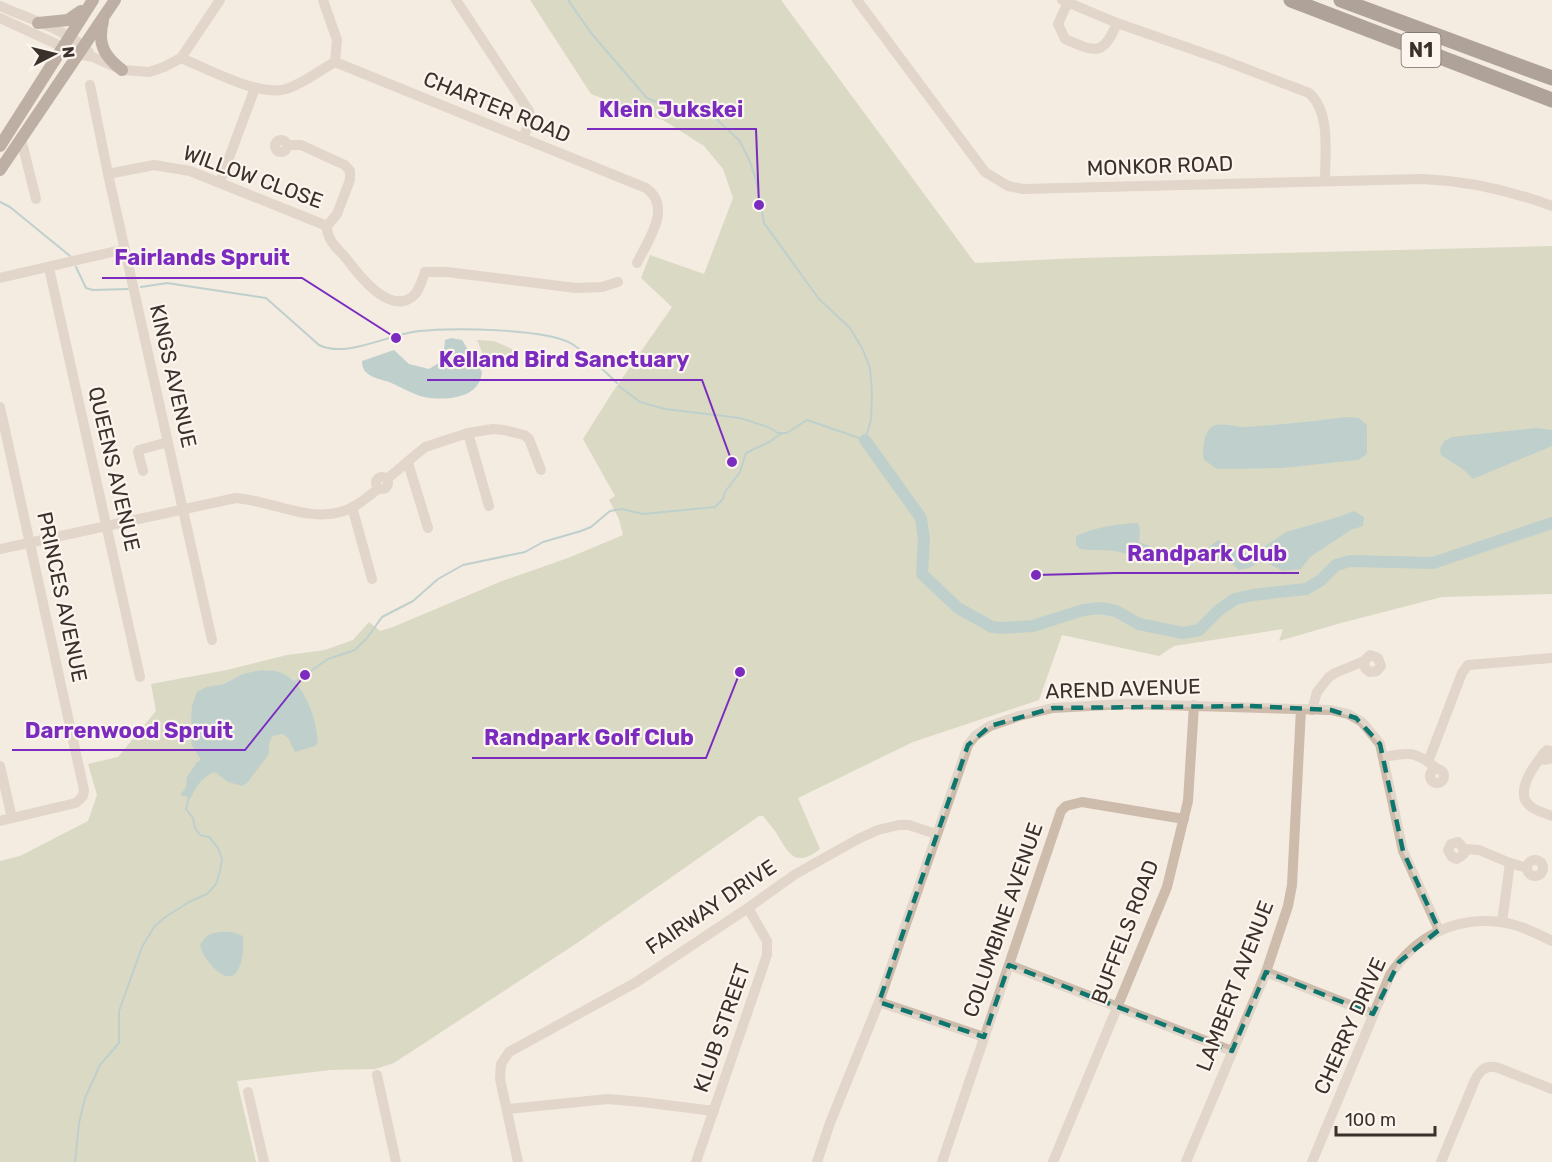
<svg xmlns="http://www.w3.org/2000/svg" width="1552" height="1162" font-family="Rubik,sans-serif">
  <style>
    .green { fill: #b8c4a0 }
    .water { fill: #7fb0b2 }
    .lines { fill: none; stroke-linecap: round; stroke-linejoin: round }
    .stream { stroke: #7fb0b2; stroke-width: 2 }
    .river { stroke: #7fb0b2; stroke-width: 12 }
    .minor { stroke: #cdbbac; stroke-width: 10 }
    .major { stroke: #7d675c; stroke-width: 12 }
    .highway { stroke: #5c4a42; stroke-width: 15 }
    .marked { fill: none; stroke: #0f766e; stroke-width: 4.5; stroke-dasharray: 12 8; stroke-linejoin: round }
    .labels { text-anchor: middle; stroke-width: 4.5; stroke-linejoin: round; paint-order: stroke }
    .shield { fill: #fbf5ee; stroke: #756b66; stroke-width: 1.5 }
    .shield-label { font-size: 20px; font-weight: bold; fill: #3b302b }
    .street-label { font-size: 21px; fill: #3b302b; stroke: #fbf5ee }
    .leader { fill: none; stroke: #7b2cbf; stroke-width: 2 }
    .callout-dot { fill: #7b2cbf; stroke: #fbf5ee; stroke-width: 2 }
    .callout-label { font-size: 22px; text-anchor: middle; font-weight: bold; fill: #7b2cbf; stroke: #fbf5ee; stroke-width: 4.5; stroke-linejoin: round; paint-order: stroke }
  </style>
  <rect width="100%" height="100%" fill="#f4ebe1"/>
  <g class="green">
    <path d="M530 0H781L975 263 1081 258 1552 246V594L1442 597 1341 623 1279 641 1283 629 1174 646 1159 656 1062 635 1039 700 913 742 798 798 820 849C794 869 789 853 775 831 771 826 767 821 763 816H759L577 943 394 1063 375 1069 330 1070 237 1081 256 1162H0V861L20 856 88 821 97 795 88 764 118 757 156 711 151 684 227 670 287 655 325 650 353 640 369 622 380 631 393 627 502 581 568 558 623 535 619 519 609 500 615 496 583 439 612 393 672 307 641 278 650 255 704 274 733 198 723 169 704 146 663 120 591 94Z"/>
    <path d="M477 340 494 341 512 349 513 352C507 362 503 365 491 365L484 357Z"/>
  </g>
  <g class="water">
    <path d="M451 338 462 340 482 372C480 399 445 401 424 397 412 394 401 387 389 382 383 380 372 378 367 373 363 370 362 365 362 361L394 350 409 364 429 369 439 363C442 355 445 349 445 340Z"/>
    <path d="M1347 417 1359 418 1367 425V452L1365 456 1358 460 1282 468 1217 469 1204 460C1202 450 1203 432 1213 426 1221 422 1237 427 1245 427 1279 425 1313 421 1347 417Z"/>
    <path d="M1536 428 1552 430V446L1473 479 1464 470 1441 455 1440 449 1444 441 1452 437Z"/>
    <path d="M1354 511 1364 517 1363 526 1351 530 1310 557 1301 569 1283 571 1265 562 1257 563 1249 568 1239 570 1228 560H1210L1207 549 1218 540 1243 554 1261 549 1286 532 1338 517Z"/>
    <path d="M1138 523 1140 530 1139 542 1150 546 1153 550C1142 565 1128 552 1114 551 1102 549 1091 551 1080 549L1076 545V536C1096 527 1116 524 1138 523Z"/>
    <path d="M261 670C265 671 271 670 275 671 304 677 316 717 318 742L315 746 295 752 288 738 283 734 272 736 269 744V754L247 783 242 786 228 782 215 772C204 775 195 787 191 798L180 795 186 787 187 777 197 762 201 760 191 744 194 730 191 720 192 706 197 692 206 687 224 684 243 674Z"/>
    <path d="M232 932 243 936C245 958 238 994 212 966 206 959 202 954 200 945 206 932 219 931 232 932Z"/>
  </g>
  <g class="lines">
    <g class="stream">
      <path d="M568 0 591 33 647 98 656 102 700 108 713 116 739 140 749 159 756 180 764 223 819 299 850 328 863 350 870 368 872 395 871 420 865 440 807 420 787 433H778L768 427 740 418 665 409 640 402 619 386"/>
      <path d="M0 202 10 207 70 256"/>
      <path d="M76 267 86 288 93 290 128 289"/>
      <path d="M141 287 167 283 266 298 319 345C345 358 386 336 413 332 443 327 547 328 572 344 588 354 603 370 617 383"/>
      <path d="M292 684 328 659 355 650 367 638 382 617 413 601 438 579 463 565 525 552 543 542 581 531 591 527 610 511 622 509 643 514 715 507 723 499 725 492 740 472 746 453 769 442 782 433"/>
      <path d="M75 1162 79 1123 85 1098 100 1065 119 1043V1011L142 947 154 927 164 918 189 902 207 894 216 884 220 871 222 859 218 848 209 837 200 835 195 828 193 818 186 809 189 796"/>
    </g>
    <path class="river" d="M865 440 921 518 924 540 922 574 958 608 992 627 1002 628 1033 626 1083 610 1100 608 1116 611 1139 624 1183 633 1199 630 1219 610 1235 599 1253 595 1306 589 1321 580 1336 565 1350 561 1433 563 1552 523"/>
    <g class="minor">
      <path d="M323 0 337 40 335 62"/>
      <path d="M456 0 529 111 530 121 523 138"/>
      <path d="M857 0 985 172 1008 186 1023 189 1423 179C1468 181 1509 190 1552 206"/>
      <path d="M1062 0 1117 23 1223 60 1309 93C1331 112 1325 153 1325 181"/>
      <path d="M1068 2 1058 24 1065 39C1095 52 1103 57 1117 23"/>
      <path d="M0 6C24 17 73 32 89 52"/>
      <path d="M0 18 78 54 93 57 122 70 149 72 164 67 181 58 220 0"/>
      <path d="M181 58C208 69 259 97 286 89 303 84 320 70 335 62"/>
      <path d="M335 62 646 188C673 207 648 240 637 263"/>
      <path d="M90 85 108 174 212 640"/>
      <path d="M21 139 36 199"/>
      <circle cx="281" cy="146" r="6"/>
      <path d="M287 145H301L338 162 345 165 350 171V180L337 214 327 226"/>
      <path d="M108 174 154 165 190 171 327 226"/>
      <path d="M220 182 255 88"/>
      <path d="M327 226C326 239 337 248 345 257 357 273 388 315 412 297 419 292 422 280 425 272H447L576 288 602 287 618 282"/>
      <path d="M49 268 140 677"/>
      <path d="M0 278 125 249"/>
      <path d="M0 407 84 790 83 796 76 803 0 821"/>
      <path d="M468 433 489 506"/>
      <path d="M408 463 428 528"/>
      <path d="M143 471 138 452 139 450 168 442"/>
      <circle cx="382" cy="483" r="6"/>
      <path d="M387 479 425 447 468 433 493 429 504 430 524 435 529 439 541 470"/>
      <path d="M352 507 372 579"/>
      <path d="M0 549 236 498C275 501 313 526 351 508 361 503 370 495 378 489"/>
      <path d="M1312 710 1317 692 1329 677 1335 673 1364 661 1370 655 1378 658 1381 666 1377 671 1370 672 1365 668 1364 661"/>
      <path d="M1552 752 1547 750 1542 755 1545 760 1552 758"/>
      <path d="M1542 756C1533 767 1515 792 1529 805 1535 811 1545 813 1552 816"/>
      <path d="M1384 757C1408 752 1416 751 1436 768"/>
      <path d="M1428 762 1462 673 1468 665 1552 658"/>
      <path d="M0 766 12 818"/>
      <circle cx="1437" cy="776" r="7"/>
      <path d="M1464 849V854L1457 859 1452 857 1448 850 1451 844 1458 842 1464 849 1479 850 1510 863"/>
      <circle cx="1535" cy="868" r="8"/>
      <path d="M1502 922 1510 863 1527 868"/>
      <path d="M1009 965 1232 1051"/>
      <path d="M1266 972 1373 1014"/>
      <path d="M879 1002 984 1037"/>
      <path d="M377 1075 396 1162"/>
      <path d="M248 1092 264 1162"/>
      <path d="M507 1109 608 1099 642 1102 714 1111"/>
      <path d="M518 1162 500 1079 501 1064 509 1052 635 983 748 908 794 875 858 839 878 830 899 825H909L936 834"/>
      <path d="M696 1162 767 955V941L748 908"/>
      <path d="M817 1162 830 1123 879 1002 968 745 975 736 990 726 1019 716 1053 708 1126 704 1331 710 1348 714 1362 722 1380 744 1403 851 1439 930"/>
      <path d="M942 1162 1061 811 1066 806 1082 802 1184 819"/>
      <path d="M1053 1162 1167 887 1188 801 1194 705"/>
      <path d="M1186 1162 1266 972 1288 906 1292 885 1301 709"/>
      <path d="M1312 1162 1390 975C1415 937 1454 916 1500 922 1518 924 1536 933 1552 941"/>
      <path d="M1441 1162 1475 1080C1480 1070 1485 1066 1496 1067L1552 1089"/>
    </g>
    <g class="major">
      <path d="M103 21C97 44 104 56 122 70"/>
      <path d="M38 23 68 20 81 11"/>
      <path d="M0 146 93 0"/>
      <path d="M0 170 115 0"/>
    </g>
    <g class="highway">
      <path d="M1291 0 1552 100"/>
      <path d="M1341 0 1552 78"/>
    </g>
  </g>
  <path d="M0 0H1552V1162H0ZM1250 706 1331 710 1356 718 1380 744 1403 851 1439 930 1399 962 1373 1014 1266 972 1232 1051 1009 965 984 1037 879 1002 968 745 990 726 1053 708Z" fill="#f4ebe1" fill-opacity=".55" fill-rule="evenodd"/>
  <path class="marked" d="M1250 706 1331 710 1356 718 1380 744 1403 851 1439 930 1399 962 1373 1014 1266 972 1232 1051 1009 965 984 1037 879 1002 968 745 990 726 1053 708Z"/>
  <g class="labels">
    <rect class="shield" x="1401.5" y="33" width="39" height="34" rx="4.5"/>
    <g class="shield-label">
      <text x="1421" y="57">N1</text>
    </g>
    <g class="street-label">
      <text transform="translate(497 107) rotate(22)" y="7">CHARTER ROAD</text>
      <text transform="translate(1160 166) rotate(-2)" y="7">MONKOR ROAD</text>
      <text transform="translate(253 177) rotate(20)" y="7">WILLOW CLOSE</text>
      <text transform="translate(173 376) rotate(77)" y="7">KINGS AVENUE</text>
      <text transform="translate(114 469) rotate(77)" y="7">QUEENS AVENUE</text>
      <text transform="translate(62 597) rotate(78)" y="7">PRINCES AVENUE</text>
      <text transform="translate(1123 689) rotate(-2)" y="7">AREND AVENUE</text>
      <text transform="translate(711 907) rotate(-34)" y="7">FAIRWAY DRIVE</text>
      <text transform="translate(1003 920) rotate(-71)" y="7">COLUMBINE AVENUE</text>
      <text transform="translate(1125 932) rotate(-69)" y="7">BUFFELS ROAD</text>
      <text transform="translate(1235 986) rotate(-69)" y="7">LAMBERT AVENUE</text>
      <text transform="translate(1350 1026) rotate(-66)" y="7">CHERRY DRIVE</text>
      <text transform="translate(722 1028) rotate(-71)" y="7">KLUB STREET</text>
    </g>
  </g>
  <path class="leader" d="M759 205L756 129H587M396 338L302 278H102M732 462L702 380H427M1036 575L1115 573H1299M305 675L245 750H12M740 672L706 758H472"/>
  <g class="callout-dot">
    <circle cx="759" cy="205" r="6"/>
    <circle cx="396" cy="338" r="6"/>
    <circle cx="732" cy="462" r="6"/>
    <circle cx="1036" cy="575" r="6"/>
    <circle cx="305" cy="675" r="6"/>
    <circle cx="740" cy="672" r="6"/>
  </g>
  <g class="callout-label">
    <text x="671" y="117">Klein Jukskei</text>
    <text x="202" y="265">Fairlands Spruit</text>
    <text x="564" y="367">Kelland Bird Sanctuary</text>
    <text x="1207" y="561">Randpark Club</text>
    <text x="129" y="738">Darrenwood Spruit</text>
    <text x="589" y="745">Randpark Golf Club</text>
  </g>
  <g transform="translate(54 54) rotate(83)" stroke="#fbf5ee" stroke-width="4.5" paint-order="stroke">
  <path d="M0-4.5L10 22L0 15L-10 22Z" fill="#3b302b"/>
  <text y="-9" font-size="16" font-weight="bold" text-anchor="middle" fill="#3b302b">N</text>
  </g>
  <path d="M1336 1126v9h99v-9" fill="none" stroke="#3b302b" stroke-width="3"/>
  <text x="1345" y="1126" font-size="18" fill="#3b302b" stroke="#fbf5ee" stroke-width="4.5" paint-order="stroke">100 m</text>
</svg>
